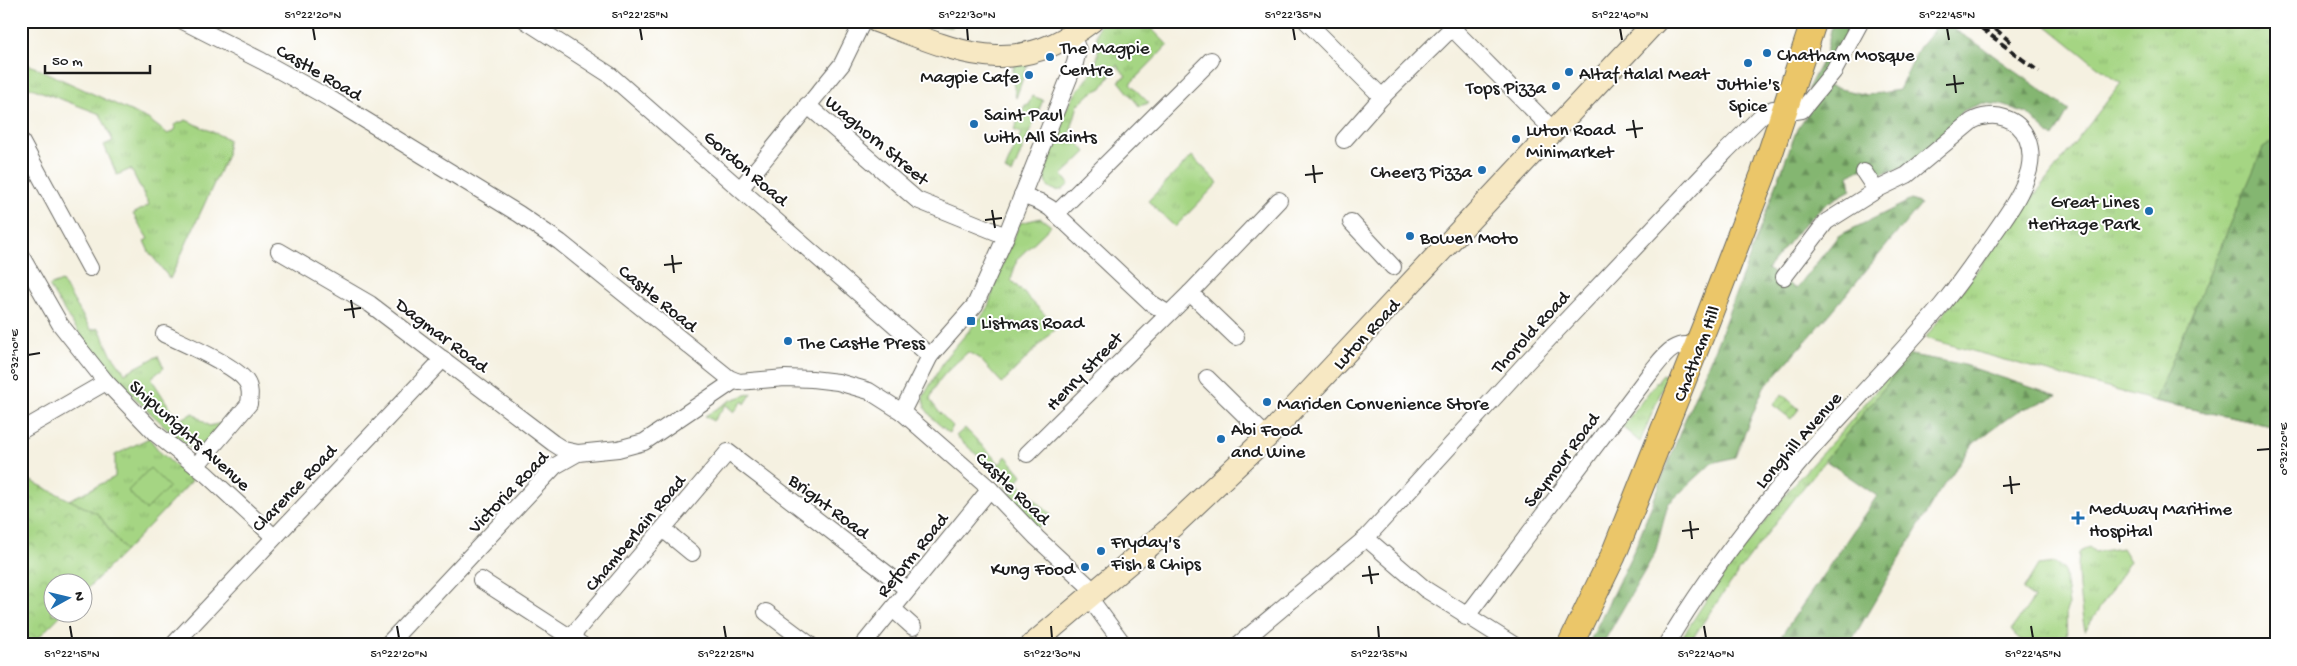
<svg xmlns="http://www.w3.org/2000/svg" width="2297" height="666" font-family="'Gochi Hand',sans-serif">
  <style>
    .grass { fill: url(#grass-tufts); stroke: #607850 }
    .forest { fill: url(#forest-firs); stroke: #506946 }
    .park { fill: url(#park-crowns); stroke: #607850 }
    .garden { fill: url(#garden-furrows); stroke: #607850 }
    .pitch { fill: #a5d583; stroke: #607850 }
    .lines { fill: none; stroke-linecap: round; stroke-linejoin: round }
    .street-casing { stroke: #686761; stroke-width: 18 }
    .secondary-casing { stroke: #686761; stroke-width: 24 }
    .primary-casing { stroke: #686761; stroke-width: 27 }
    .street { stroke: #fff; stroke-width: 16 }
    .secondary { stroke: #f7e8c3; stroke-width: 22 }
    .primary { stroke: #ebc669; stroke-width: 25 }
    .rail { stroke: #1c1c1c; stroke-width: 4; stroke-dasharray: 8 4; stroke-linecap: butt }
    .ticks { fill: none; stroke: #1c1c1c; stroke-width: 2 }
    .poi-dot { fill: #1f6fb2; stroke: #fff; stroke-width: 2 }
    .labels { text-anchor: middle; stroke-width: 4; stroke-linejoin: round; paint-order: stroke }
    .poi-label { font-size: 19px; fill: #1c1c1c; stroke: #fff; text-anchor: start }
    .street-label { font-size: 19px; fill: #1c1c1c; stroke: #fff }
    .neatline { fill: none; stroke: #1c1c1c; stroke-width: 2 }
    .ticks-label { font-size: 12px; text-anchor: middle; fill: #1c1c1c }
  </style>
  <defs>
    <pattern id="grass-tufts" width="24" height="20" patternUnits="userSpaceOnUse" patternTransform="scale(1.25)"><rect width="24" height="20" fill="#a5d583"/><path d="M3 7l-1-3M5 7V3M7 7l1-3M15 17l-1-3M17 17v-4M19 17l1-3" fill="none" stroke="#8db671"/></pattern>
    <pattern id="forest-firs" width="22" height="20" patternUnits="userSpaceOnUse" patternTransform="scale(1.25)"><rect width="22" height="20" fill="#84b671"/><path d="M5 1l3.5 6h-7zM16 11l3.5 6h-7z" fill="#6b935c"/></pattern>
    <pattern id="park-crowns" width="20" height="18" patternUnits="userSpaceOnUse" patternTransform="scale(1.25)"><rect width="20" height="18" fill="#a5d583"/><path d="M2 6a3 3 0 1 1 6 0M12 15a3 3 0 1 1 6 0" fill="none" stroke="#8db671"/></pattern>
    <pattern id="garden-furrows" width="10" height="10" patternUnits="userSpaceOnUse" patternTransform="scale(1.25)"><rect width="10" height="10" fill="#a5d583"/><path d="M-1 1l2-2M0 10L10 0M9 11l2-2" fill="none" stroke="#8db671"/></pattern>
  </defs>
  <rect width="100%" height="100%" fill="#fff"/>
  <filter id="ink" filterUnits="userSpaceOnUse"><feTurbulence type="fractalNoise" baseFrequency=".02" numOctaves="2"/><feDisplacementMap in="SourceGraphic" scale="10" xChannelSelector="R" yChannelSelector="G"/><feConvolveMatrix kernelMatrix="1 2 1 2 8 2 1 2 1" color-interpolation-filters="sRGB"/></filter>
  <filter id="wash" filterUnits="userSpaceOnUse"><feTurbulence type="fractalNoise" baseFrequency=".0096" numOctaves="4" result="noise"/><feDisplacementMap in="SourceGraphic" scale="20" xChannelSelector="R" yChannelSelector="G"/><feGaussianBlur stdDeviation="1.12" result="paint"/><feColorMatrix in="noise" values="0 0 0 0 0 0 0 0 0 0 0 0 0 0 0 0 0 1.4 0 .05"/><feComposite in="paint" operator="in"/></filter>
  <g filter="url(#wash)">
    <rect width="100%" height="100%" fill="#f5f1e1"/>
    <g class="grass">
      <path d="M1102 21H1144L1168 45 1130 84 1149 103 1139 106 1119 81 1126 76 1117 65 1102 88 1091 93 1078 105 1070 133 1086 152 1062 175 1069 184C1061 193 1054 192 1046 184 1041 152 1061 116 1078 90 1083 83 1090 78 1093 69 1095 65 1097 60 1098 55 1099 44 1093 31 1102 21Z"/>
      <path d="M2041 21H2276V427L2155 401 1925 338 2121 83 2098 67Z"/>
      <path d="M1029 60 1016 98 1012 76 1014 64Z"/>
      <path d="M21 61 148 119 168 134 176 129 174 125 186 120 228 139 227 155 170 279 149 252 144 241 148 239 133 214 149 205 131 169 117 175 104 145 113 141 100 114 21 84Z"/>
      <path d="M1032 96 1043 100 1012 174 1005 170 1021 133 1014 130 1025 105H1028Z"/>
      <path d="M1192 156 1218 183 1175 227 1148 201Z"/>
      <path d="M1041 218 1051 226 1017 259 1011 280 1057 327 1002 383 980 359 968 352C952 367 936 378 930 400L939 412 953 426 949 433 934 420 925 408 923 397 947 356 987 310 998 275 1020 223Z"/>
      <path d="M62 281 91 330 99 328 110 352 125 373 158 356 164 368 151 378 178 421 193 413 209 426 222 423 225 425 195 452C163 425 131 397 104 365 83 341 66 314 49 286Z"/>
      <path d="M1908 352 1911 355C1834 450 1755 542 1688 645H1677L1714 588 1792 486 1844 429Z"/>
      <path d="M1662 375 1667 377 1640 442 1622 427Z"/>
      <path d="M752 393 745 404 743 401 734 412 726 405 713 421 705 416 731 400Z"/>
      <path d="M965 428 1000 464 1006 456 1022 475 1017 482 1051 515 1035 530 997 473 956 436Z"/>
      <path d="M149 438 160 452 192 481 125 551 98 514 69 500 115 477V455Z"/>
      <path d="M2089 547 2095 552 2122 548 2130 561 2085 631C2081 610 2076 574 2079 553Z"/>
      <path d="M2055 563 2064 569 2069 605 2066 611 2067 645C2045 645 2025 650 2011 630L2034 598 2023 590 2038 565Z"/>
    </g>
    <g class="forest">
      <path d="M1833 21H1855L1820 82 1807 90 1825 56Z"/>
      <path d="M1941 21 1979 45 2069 110 2053 138 2027 113 2002 105 1983 103 1962 111 1934 146 1900 169 1878 174 1867 166 1849 175 1851 190 1824 205 1799 230 1767 269 1796 289 1838 236 1911 200 1921 204 1829 315 1763 389 1735 457 1712 463 1668 504 1655 553 1602 645H1588L1635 548 1688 412 1718 341 1797 129 1827 86 1867 95 1899 90 1919 48Z"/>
      <path d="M2276 140V427L2155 401 2263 148Z"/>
      <path d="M1911 355 1961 364 2057 396 2016 412 1974 443 1937 495 1849 645H1775L1877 496 1825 460Z"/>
    </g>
    <g class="park">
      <path d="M917 21H952V27L926 25Z"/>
      <path d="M21 476 98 514 125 551 83 593 82 584H52V614H62L31 645H21Z"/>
    </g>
    <path class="garden" d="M1782 394 1799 409 1791 419 1773 405Z"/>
    <path class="pitch" d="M150 468 169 487 146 510 128 491Z"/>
  </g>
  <g filter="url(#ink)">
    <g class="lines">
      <defs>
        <g id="street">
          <path d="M183 21 262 61 334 101 519 214 560 242 729 378 739 382 785 378 812 379 838 382 869 391 902 412 990 489 1037 538 1093 590"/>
          <path d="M526 21 610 75 930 356"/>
          <path d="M1306 21 1382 97"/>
          <path d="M1452 28 1554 131"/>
          <path d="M807 105 917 200 1006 236"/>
          <path d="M1783 113 1802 110 1834 71 1861 21"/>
          <path d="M1344 140 1382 97 1459 21"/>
          <path d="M21 141 90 268"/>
          <path d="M1864 172 1876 190"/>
          <path d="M741 188 842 64 863 21"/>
          <path d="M1022 195 1040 202 1050 208 1151 303 1167 313"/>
          <path d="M1056 214 1211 60"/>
          <path d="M1351 222 1393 267"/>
          <path d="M279 251 370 304 553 443 564 450 578 453"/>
          <path d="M21 256 60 324 106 382 156 434 206 474 273 536"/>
          <path d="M1190 293 1236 337"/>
          <path d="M164 334C183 343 235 365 246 381 251 388 250 396 249 404L196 466"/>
          <path d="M1207 378 1267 437"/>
          <path d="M902 412 930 356 975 305 1006 236 1075 63 1078 50 1072 35"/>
          <path d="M21 431 106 382"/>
          <path d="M1027 454 1190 293 1279 200"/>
          <path d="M664 530 692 553"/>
          <path d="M1366 538 1425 589 1514 645"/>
          <path d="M481 580 582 645"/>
          <path d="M1088 596 1124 645"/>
          <path d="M893 609 913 627"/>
          <path d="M766 612 810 645"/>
          <path d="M1466 617 1651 372C1664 356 1674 339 1697 347"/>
          <path d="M570 638 728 452 907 589"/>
          <path d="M173 645 443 359"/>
          <path d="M387 645 555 466 578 453 618 449 644 442 734 381"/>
          <path d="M863 645 990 489"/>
          <path d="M1238 645 1366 538 1525 364 1726 151 1762 115 1773 109 1783 111"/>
          <path d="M1666 645C1704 579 1762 506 1812 448 1855 400 1900 355 1941 306 1958 285 1973 264 1988 242 2003 220 2022 196 2029 170 2034 149 2027 125 2005 118 1994 114 1981 116 1972 121L1907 175 1880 188 1826 222 1784 277"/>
        </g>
        <g id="secondary">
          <path d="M876 21C959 51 1012 82 1092 21"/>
          <path d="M1032 645 1174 525 1267 437 1656 21"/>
        </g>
        <path id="primary" d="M1570 645 1613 556 1707 321 1763 175 1814 21"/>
      </defs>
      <use href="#street" class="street-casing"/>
      <use href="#secondary" class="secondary-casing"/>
      <use href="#primary" class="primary-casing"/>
      <use href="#street" class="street"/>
      <use href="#secondary" class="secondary"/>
      <use href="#primary" class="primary"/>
      <g class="rail">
        <path d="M1972 21 2039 72"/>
        <path d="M1986 21 2013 44"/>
      </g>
    </g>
  </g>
  <path class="ticks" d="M313 28 315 40M640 28 642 40M967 28 968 40M1293 28 1295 40M1620 28 1622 40M1947 28 1949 40M1954 75 1956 93M1946 85 1964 83M1633 120 1636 138M1626 130 1643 128M1313 165 1315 183M1305 175 1323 173M992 210 995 228M985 220 1002 218M672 255 674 273M664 265 682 263M351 300 354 318M344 310 361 308M28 355 40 353M2257 450 2270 449M2010 476 2012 494M2003 486 2020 484M1690 521 1692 539M1682 531 1699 529M1369 566 1372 584M1362 576 1379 574M70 626 72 638M397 626 399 638M724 626 726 638M1051 626 1052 638M1378 626 1379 638M1704 626 1706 638M2031 626 2033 638"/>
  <g class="poi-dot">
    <circle cx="1767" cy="53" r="5"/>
    <circle cx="1050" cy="57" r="5"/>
    <circle cx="1748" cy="63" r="5"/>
    <circle cx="1569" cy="72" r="5"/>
    <circle cx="1029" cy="75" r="5"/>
    <circle cx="1556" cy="86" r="5"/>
    <circle cx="974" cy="124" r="5"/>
    <circle cx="1516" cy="139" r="5"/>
    <circle cx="1482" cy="170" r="5"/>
    <circle cx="2149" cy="211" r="5"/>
    <circle cx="1410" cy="236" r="5"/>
    <rect x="966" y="316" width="10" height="10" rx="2.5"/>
    <circle cx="788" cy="341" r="5"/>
    <circle cx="1267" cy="402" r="5"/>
    <circle cx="1221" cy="439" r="5"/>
    <path d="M2075.5 510.5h5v5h5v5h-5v5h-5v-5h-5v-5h5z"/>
    <circle cx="1101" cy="551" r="5"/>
    <circle cx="1085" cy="567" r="5"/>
  </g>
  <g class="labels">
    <g class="poi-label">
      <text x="1060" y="53">The Magpie<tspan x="1060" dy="22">Centre</tspan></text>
      <text x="1777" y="60">Chatham Mosque</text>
      <text x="1579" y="79">Altaf Halal Meat</text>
      <text x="1019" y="82" text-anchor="end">Magpie Cafe</text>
      <text x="1748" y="89" text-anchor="middle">Juthie's<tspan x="1748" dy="22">Spice</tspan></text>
      <text x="1546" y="93" text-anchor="end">Tops Pizza</text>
      <text x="984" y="120">Saint Paul<tspan x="984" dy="22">with All Saints</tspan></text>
      <text x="1526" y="135">Luton Road<tspan x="1526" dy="22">Minimarket</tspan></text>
      <text x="1472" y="177" text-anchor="end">Cheerz Pizza</text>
      <text x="2139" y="207" text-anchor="end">Great Lines<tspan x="2139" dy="22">Heritage Park</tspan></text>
      <text x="1420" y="243">Bowen Moto</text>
      <text x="981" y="328">Listmas Road</text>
      <text x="798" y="348">The Castle Press</text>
      <text x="1277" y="409">Mariden Convenience Store</text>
      <text x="1231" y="435">Abi Food<tspan x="1231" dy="22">and Wine</tspan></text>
      <text x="2089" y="514">Medway Maritime<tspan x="2089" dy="22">Hospital</tspan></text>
      <text x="1111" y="547">Fryday's<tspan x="1111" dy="22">Fish &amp; Chips</tspan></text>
      <text x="1075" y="574" text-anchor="end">Kung Food</text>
    </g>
    <g class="street-label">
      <text transform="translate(320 71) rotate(30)" y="7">Castle Road</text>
      <text transform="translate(878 139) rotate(40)" y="7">Waghorn Street</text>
      <text transform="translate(747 167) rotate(41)" y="7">Gordon Road</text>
      <text transform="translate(659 297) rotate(39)" y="7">Castle Road</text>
      <text transform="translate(1529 331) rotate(-47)" y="7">Thorold Road</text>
      <text transform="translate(1365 333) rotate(-47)" y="7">Luton Road</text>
      <text transform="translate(443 334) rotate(37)" y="7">Dagmar Road</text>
      <text transform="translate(1695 353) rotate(-69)" y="7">Chatham Hill</text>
      <text transform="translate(1083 370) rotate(-46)" y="7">Henry Street</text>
      <text transform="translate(191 434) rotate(42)" y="7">Shipwrights Avenue</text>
      <text transform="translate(1797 439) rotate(-49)" y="7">Longhill Avenue</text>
      <text transform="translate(1560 459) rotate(-53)" y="7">Seymour Road</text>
      <text transform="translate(293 487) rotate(-46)" y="7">Clarence Road</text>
      <text transform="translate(1014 487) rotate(44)" y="7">Castle Road</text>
      <text transform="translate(507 491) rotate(-46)" y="7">Victoria Road</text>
      <text transform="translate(830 505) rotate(37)" y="7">Bright Road</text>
      <text transform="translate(634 532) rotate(-50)" y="7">Chamberlain Road</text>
      <text transform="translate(911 554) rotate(-51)" y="7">Reform Road</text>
    </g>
  </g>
  <rect width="2297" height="666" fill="none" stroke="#fff" stroke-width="55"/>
  <g transform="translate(68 598) rotate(82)"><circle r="24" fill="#ffffff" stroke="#a4a4a4"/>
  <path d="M0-4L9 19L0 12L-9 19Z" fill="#1f6fb2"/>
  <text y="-8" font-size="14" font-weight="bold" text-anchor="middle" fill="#1c1c1c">N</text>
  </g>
  <path d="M45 65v8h105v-8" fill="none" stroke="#1c1c1c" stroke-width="2.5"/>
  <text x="52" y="65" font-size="15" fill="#1c1c1c" stroke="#ffffff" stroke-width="4" paint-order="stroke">50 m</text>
  <rect x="28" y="28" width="2242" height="610" class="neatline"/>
  <g class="ticks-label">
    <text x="313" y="18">51°22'20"N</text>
    <text x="640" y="18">51°22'25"N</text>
    <text x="967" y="18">51°22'30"N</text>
    <text x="1293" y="18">51°22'35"N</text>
    <text x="1620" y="18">51°22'40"N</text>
    <text x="1947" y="18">51°22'45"N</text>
    <text transform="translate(14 355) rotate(-90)" y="4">0°32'10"E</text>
    <text transform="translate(2283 449) rotate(-90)" y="4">0°32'20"E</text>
    <text x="72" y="657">51°22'15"N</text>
    <text x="399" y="657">51°22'20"N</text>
    <text x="726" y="657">51°22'25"N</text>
    <text x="1052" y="657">51°22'30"N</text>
    <text x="1379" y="657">51°22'35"N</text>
    <text x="1706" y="657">51°22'40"N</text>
    <text x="2033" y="657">51°22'45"N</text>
  </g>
</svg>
